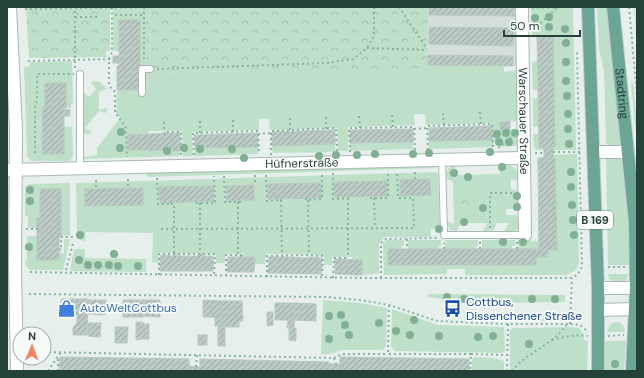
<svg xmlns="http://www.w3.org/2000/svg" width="644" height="378" font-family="'DM Sans',sans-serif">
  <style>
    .built { fill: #d4dfda }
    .green { fill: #bfe0c8; fill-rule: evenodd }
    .park { fill: url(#park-crowns) }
    .building { fill: url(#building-hatch); stroke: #b8c9c2 }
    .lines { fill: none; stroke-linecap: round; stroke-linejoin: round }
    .lane-casing { stroke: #a8b8b2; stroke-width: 8 }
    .street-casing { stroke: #a8b8b2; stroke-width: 14 }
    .secondary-casing { stroke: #a4bbb3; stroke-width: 14 }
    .primary-casing { stroke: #c2cac8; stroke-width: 14 }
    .path { stroke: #86b3a5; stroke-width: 2; stroke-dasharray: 2 3; stroke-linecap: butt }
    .lane { stroke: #fff; stroke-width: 6 }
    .street { stroke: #fff; stroke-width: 12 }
    .secondary { stroke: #fff; stroke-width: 12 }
    .primary { stroke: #6aa596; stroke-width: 12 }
    .tree { fill: #80af93 }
    .labels { text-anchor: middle; stroke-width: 3.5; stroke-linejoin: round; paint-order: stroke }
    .shield { fill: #f7fbf9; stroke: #637a73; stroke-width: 1 }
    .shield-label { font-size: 11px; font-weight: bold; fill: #24423a }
    .street-label { font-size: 12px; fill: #24423a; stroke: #f7fbf9 }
    .transit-label { font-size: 12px; fill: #164399; stroke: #f7fbf9; text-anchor: start }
    .shop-label { font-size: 12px; fill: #366cbe; stroke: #f7fbf9; text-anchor: start }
  </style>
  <defs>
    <pattern id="park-crowns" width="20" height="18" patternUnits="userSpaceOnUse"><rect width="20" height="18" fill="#bfe0c8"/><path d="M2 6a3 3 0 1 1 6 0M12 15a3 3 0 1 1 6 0" fill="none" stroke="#a4c1ad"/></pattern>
    <pattern id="building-hatch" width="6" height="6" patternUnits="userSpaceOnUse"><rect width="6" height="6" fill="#bbcac4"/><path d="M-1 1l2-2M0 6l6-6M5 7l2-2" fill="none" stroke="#98a6a0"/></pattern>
  </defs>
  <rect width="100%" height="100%" fill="#e6efeb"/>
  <g class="built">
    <path d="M428 7H518V66L427 65Z"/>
    <path d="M634 7H637V48Z"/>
  </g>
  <g class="green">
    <path d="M531 7H573L576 150H553V148L555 147 553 37H532Z"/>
    <path d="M597 7H607L621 144 619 149 608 148 606 141 604 71 599 48Z"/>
    <path d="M113 10H147V73L427 67V65L504 66V72L519 70V121L500 122 501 130H520L518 146 499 147 498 140H494V147L429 149V141L492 140 491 123 426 125 425 114H414L415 125 348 127V151H338L337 128 270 130 269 119H259V130L192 132 193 156H183L182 131H149L148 134 128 135V150H149V151H158L159 150 172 149V151H180V156L83 159V157L97 155V148L120 118 116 112 117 90H138V66H140V20L119 21V51H113Z"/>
    <path d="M72 61 73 103 71 104V108H66V83H46L45 107 43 108 42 153 64 126 72 127 73 157 69 161H31L27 156 24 67 30 66V62Z"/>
    <path d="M537 61 538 90H533L532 62Z"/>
    <path d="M93 81 100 82 107 89 99 92V110L107 108V113L99 111 85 128 92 132C88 135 87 135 83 133V92L89 97 96 89 91 83Z"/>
    <path d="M633 83 637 121V144L631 84Z"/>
    <rect x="533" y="98" width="5" height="29"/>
    <path d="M533 134H538L539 147 544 148V150H537L534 148Z"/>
    <path d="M413 142V149L350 151V143Z"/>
    <path d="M335 144V152L273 153 272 146Z"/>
    <path d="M258 147V154L195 156V148Z"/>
    <path d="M577 154 579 263C577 271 573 272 566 275H465V269H447V274L384 275 383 243 387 240H404V246H402V249L388 250V265H536V257H548V250H557L555 158H553V155Z"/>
    <path d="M606 158H622L631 250 630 265H608Z"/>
    <path d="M500 164C513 165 519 168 519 181L511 179V189L519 191V209H506V215H517V218L520 219 518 229 513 231H504L509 223H497L493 231H483L487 223H461L457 231 450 230 446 221 454 224 453 182 445 178C445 171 448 168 455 165V175L500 174Z"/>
    <path d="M432 166 434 168 148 177 145 173 146 172Z"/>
    <path d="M436 172 438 175V179L440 229H431V237H385L379 243V273L377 274 362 275V260L352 259V257H332V265H324V256L311 254H266L265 264H254V257H245L244 253 225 254V263H216V254L158 253V263L152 262 153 233 86 232 85 241 80 240 77 237 76 183ZM430 179V195L400 196V180ZM387 181V196L335 197 334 182ZM321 183V198L268 199V184ZM226 186H254V200L227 201ZM213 187V201L160 202 159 188ZM143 188V205L85 206V189Z"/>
    <path d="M70 183V235L61 236V190L40 189V218L37 228H28V216H25V189L27 185 31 184Z"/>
    <path d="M27 236H37L59 253H64V239H70L63 270H30L27 267 25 261 27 260Z"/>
    <path d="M408 240H441V246H439V249H408Z"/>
    <path d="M445 240H478V246H476V249H445Z"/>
    <path d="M482 240H515V246H512V249H482Z"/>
    <path d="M518 240 539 241V250H536V249H518Z"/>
    <path d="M74 249H85V258L146 259V272L70 271Z"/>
    <path d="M608 274H628L627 279 624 282C616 283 609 283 608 274Z"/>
    <path d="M428 294 565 295V302L475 303 428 297Z"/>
    <path d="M323 300 360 303 387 308 386 347 382 350H342L330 354H321Z"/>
    <path d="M392 309 438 325 504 327 505 350 503 353 395 351 391 346Z"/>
    <path d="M470 317 506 319H565V321L471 320 468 318Z"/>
    <path d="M619 322 623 325 625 332H607L609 326 612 323Z"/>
    <path d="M572 327 579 328 582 332 584 340 588 341 587 371H510V331L513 328Z"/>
    <path d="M605 341H626L624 371H605Z"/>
    <path d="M475 357 493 358 504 361V371H472V359Z"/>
  </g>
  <g class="park">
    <path d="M26 7H428L427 68 147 73 146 10H110V51H106V57L29 58Z"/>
    <path d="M458 195H473L474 207 470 208V211H459Z"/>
  </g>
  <g class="building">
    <path d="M429 7H514V16L429 15Z"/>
    <path d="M119 20H140V66H138V90H117V66H119Z"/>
    <path d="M429 27 514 28 513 46 429 44Z"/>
    <path d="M537 37H553L555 147 539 148Z"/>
    <path d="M428 55 513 56V66L428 65Z"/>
    <rect x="113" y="56" width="6" height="7"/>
    <path d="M45 83H66V108H64V154H42L43 107H45Z"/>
    <path d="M64 109 70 110V116H64Z"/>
    <path d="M510 121V130H500V122Z"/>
    <path d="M491 126 492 140 429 141V128Z"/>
    <path d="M413 129V142L350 143V130Z"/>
    <path d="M335 130V144L272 146V132Z"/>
    <path d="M180 133V151H172V149L149 151 148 134Z"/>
    <path d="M257 133 258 147 195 148 194 135Z"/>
    <path d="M148 134 149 150H128V135Z"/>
    <rect x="544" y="148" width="9" height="10"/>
    <path d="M538 158H555L557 250H539Z"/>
    <path d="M430 179 431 195 400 196V180Z"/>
    <path d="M387 181V196L335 197 334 182Z"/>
    <path d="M321 183V198L268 199V184Z"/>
    <path d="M254 185V200L227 201 226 186Z"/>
    <path d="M213 186 214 201 160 203 159 187Z"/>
    <path d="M143 188V205L85 206V189Z"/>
    <path d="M40 189H61V236H59V260H37V236H40Z"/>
    <rect x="37" y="218" width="3" height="18"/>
    <rect x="388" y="249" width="148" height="16"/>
    <rect x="536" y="250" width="12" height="7"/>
    <path d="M174 254H176L177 256H198L199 254H202L203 256H213V271H160V255L173 256Z"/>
    <path d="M240 255H243L244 257H255L254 272H227L228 257H240Z"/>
    <path d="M282 256 285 257 307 258 308 257 322 258 321 274 268 273 269 257H281Z"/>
    <path d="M335 259 362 260V275L335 274Z"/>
    <path d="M61 299H88L87 335H73V328L77 323V315L61 314Z"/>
    <path d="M88 300H106L105 315 88 314Z"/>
    <rect x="123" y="300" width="20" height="17"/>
    <path d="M143 300H160V317L143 316Z"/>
    <path d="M203 300 222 301V327L215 326V317H203Z"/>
    <path d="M222 301H242L243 321H239V327H222Z"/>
    <path d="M275 303H295L294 328H287L288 320H275Z"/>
    <path d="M295 303 316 304V321L294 320Z"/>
    <path d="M267 312H273V325L267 326Z"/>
    <path d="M136 322H143L142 339 136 340Z"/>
    <path d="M88 323H101L100 337 88 336Z"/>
    <path d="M142 324H149V339H143Z"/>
    <path d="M115 327H128L127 343H115Z"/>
    <rect x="218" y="327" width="7" height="19"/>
    <path d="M289 328H296V341L289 340Z"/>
    <rect x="198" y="335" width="9" height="10"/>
    <path d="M60 357 189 359V371H59Z"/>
    <path d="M340 357 469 359V371H340Z"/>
    <path d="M200 359 329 362V371H200Z"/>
    <rect x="329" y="364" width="11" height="7"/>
    <path d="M189 366 200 367V371H189Z"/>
  </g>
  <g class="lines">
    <defs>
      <g id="lane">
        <path d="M142 93V69H150"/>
        <path d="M442 159 444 235H525"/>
        <path d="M80 169V74"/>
      </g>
      <g id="street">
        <path d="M10 7 16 130 15 271 17 371"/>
        <path id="s1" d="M522 7 525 235"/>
        <path d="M593 152H628"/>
        <path id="s2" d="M7 170 524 158"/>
      </g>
      <g id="secondary">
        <path d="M598 288H637"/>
        <path d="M598 310 637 309"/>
      </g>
      <g id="primary">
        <path d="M588 7 598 288V371"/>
        <path id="s3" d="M613 7 635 222 636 288 632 371"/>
      </g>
    </defs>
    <use href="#lane" class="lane-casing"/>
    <use href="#street" class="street-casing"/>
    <use href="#secondary" class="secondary-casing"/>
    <use href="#primary" class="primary-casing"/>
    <g class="path">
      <path d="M144 7V62"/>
      <path d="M399 7 427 49"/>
      <path d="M629 7 637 96"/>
      <path d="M532 8 565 7"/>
      <path d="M25 9 162 7"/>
      <path d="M115 15H144"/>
      <path d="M75 17H99"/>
      <path d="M533 30 558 7"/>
      <path d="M367 48 427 50"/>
      <path d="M28 61 113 59"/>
      <path d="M75 68V7"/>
      <path d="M157 69 328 63 353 59 367 48 374 36V7"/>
      <path d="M109 84V59L112 52V8"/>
      <path d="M110 87 115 92V112L126 128 127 157"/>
      <path d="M480 112 481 124"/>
      <path d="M443 113 444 127"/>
      <path d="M392 115 393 127"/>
      <path d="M359 116 360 128"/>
      <path d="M326 117V129"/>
      <path d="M290 118V130"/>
      <path d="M233 120V132"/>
      <path d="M200 121V133"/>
      <path d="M164 122V132"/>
      <path d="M414 129 427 128"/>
      <path d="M165 134 164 132H181V155"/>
      <path d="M258 134 271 133"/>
      <path d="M498 148 513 136"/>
      <path d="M428 150 427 126 492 124 493 149"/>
      <path d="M350 152 349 128 414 127 415 151"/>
      <path d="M553 152H580"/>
      <path d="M35 153V108L37 100V74H74"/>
      <path d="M535 153H544"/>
      <path d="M194 155 193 133 258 131 259 154"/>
      <path d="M271 155V131L336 128 337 153"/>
      <path d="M415 172V180"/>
      <path d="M333 173V199L349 198V197"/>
      <path d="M255 175V185"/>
      <path d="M266 175 267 201 281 200V199"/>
      <path d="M224 176 225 202H241V200"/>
      <path d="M157 178 158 204H171L170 202"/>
      <path d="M128 179V188"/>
      <path d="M96 180V189"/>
      <path d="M371 197V198H388V172"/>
      <path d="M306 198V200L322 199V173"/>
      <path d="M348 198V258"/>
      <path d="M374 198 375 228"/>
      <path d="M281 200 282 255"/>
      <path d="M308 200 309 255"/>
      <path d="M197 202V203H215L214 176"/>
      <path d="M238 202V255"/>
      <path d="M200 203V253"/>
      <path d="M171 204H174V253"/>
      <path d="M490 228V193H515"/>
      <path d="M26 229H40"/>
      <path d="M161 229 414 228 413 198H398L397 171"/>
      <path d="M407 239V249"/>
      <path d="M517 242V249"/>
      <path d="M59 249 61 250V237H73"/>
      <path d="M444 249V243"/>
      <path d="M480 249V242"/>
      <path d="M608 267H625"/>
      <path d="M66 270 73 243"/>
      <path d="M30 272 362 278H572L578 274 582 267 577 50"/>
      <path d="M159 275V254H215L214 275"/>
      <path d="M226 276V255H242"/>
      <path d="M267 277V256L308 255 323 256 322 277"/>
      <path d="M333 278 334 258H348"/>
      <path d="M381 278V243L386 239 437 238"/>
      <path d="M29 294 327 297 360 300 389 305 437 321 508 324H570L580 325 587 331"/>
      <path d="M389 305 388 354H471L470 371"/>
      <path d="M570 324 572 278"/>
      <path d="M608 336 624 335"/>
      <path d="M552 340C563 337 576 334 588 336"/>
      <path d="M44 352 334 358 342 354H388"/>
      <path d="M471 354 507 355"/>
      <path d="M334 358 336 364"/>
      <path d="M196 367 197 354"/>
      <path d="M48 371 61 352"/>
      <path d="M58 371V357"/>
      <path d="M507 371 508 324"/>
      <path d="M512 371C527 352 553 345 567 324"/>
    </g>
    <use href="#lane" class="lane"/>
    <use href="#street" class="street"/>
    <use href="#secondary" class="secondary"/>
    <use href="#primary" class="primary"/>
  </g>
  <g class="tree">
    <circle cx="549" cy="17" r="4"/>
    <circle cx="535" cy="18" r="4"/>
    <circle cx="549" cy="27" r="4"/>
    <circle cx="565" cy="29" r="4"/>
    <circle cx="566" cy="43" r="4"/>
    <circle cx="566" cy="62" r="4"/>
    <circle cx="566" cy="81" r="4"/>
    <circle cx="567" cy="96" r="4"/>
    <circle cx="568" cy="114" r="4"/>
    <circle cx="568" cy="129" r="4"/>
    <circle cx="121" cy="132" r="4"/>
    <circle cx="506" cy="133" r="4"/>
    <circle cx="515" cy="133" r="4"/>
    <circle cx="497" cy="134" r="4"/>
    <circle cx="499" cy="142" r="4"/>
    <circle cx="509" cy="142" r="4"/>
    <circle cx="569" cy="144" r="4"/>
    <circle cx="120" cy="148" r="4"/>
    <circle cx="184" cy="148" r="4"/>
    <circle cx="200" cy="149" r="4"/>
    <circle cx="232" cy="149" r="4"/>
    <circle cx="167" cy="151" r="4"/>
    <circle cx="490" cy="152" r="4"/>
    <circle cx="429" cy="153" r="4"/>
    <circle cx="375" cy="154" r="4"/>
    <circle cx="413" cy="154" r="4"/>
    <circle cx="336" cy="155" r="4"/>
    <circle cx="357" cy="155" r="4"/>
    <circle cx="319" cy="156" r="4"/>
    <circle cx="244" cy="158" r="4"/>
    <circle cx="502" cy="167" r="4"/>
    <circle cx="571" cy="172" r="4"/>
    <circle cx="454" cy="173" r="4"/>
    <circle cx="468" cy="177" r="4"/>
    <circle cx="571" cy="187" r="4"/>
    <circle cx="30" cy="190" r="4"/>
    <circle cx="517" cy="196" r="4"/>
    <circle cx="30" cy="201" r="4"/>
    <circle cx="572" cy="205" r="4"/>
    <circle cx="517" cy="207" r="4"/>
    <circle cx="483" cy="208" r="4"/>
    <circle cx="573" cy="220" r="4"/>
    <circle cx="464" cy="222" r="4"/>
    <circle cx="439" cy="229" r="4"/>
    <circle cx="80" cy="235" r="4"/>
    <circle cx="574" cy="235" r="4"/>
    <circle cx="503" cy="242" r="4"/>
    <circle cx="523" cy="242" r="4"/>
    <circle cx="29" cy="247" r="4"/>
    <circle cx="114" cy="254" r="4"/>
    <circle cx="79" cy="260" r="4"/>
    <circle cx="88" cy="265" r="4"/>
    <circle cx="98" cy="265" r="4"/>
    <circle cx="109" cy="265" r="4"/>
    <circle cx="118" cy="266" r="4"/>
    <circle cx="138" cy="266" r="4"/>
    <circle cx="447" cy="297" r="4"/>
    <circle cx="464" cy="299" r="4"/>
    <circle cx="532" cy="299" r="4"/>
    <circle cx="555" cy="299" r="4"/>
    <circle cx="341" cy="315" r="4"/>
    <circle cx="329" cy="316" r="4"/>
    <circle cx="414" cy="320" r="4"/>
    <circle cx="379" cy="323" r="4"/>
    <circle cx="345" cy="325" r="4"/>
    <circle cx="396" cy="331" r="4"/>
    <circle cx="349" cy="335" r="4"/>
    <circle cx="410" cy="335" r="4"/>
    <circle cx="439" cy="336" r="4"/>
    <circle cx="493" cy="336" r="4"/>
    <circle cx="478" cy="337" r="4"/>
    <circle cx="329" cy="339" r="4"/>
    <circle cx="529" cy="344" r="4"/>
    <circle cx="615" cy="364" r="4"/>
  </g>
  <defs>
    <symbol id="shop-bare" viewBox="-9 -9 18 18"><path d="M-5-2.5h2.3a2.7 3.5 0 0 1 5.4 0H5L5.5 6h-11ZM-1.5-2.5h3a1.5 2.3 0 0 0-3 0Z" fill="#3f7fe0" stroke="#f7fbf9" stroke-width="2.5" paint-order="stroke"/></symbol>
    <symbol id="bus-bare" viewBox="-9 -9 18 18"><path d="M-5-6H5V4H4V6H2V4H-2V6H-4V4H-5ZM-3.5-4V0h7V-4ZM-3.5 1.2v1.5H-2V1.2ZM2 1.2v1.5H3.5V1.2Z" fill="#1a4fb4" stroke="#f7fbf9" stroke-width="2.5" paint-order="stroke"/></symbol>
  </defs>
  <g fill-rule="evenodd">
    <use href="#shop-bare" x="54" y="296" width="25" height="25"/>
    <use href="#bus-bare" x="440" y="296" width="25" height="25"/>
  </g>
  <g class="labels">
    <rect class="shield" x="577" y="211" width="36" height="18" rx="3"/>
    <g class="shield-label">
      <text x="595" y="224">B 169</text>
    </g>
    <g class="street-label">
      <text dy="4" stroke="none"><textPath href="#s3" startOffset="87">Stadtring</textPath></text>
      <text dy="4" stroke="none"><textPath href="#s1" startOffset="114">Warschauer Straße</textPath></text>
      <text dy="4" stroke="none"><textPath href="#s2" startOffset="295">Hüfnerstraße</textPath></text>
    </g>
    <g class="transit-label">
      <text x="466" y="306">Cottbus,<tspan x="466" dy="14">Dissenchener Straße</tspan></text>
    </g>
    <g class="shop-label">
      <text x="80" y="312">AutoWeltCottbus</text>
    </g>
  </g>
  <rect width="644" height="378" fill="none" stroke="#24423a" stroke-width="16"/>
  <g transform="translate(32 346) rotate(1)"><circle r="19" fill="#f7fbf9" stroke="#a3b1ad"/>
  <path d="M0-3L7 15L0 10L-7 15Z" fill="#f4845f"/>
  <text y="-6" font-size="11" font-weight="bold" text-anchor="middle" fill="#24423a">N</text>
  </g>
  <path d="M504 30v6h76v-6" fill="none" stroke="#24423a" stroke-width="2"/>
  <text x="510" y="30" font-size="12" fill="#24423a" stroke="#f7fbf9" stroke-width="3" paint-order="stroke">50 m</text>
</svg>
